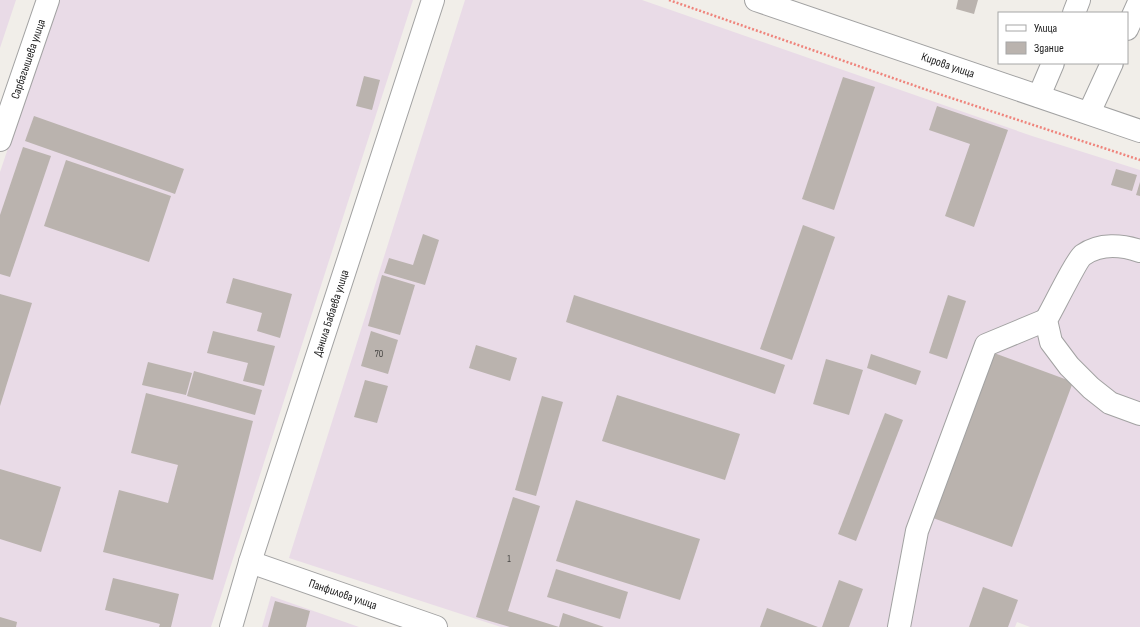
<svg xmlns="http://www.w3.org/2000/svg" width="1140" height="627" font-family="'Sofia Sans Condensed',sans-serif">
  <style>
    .industrial { fill: #e9dbe7 }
    .building { fill: #bab3ae }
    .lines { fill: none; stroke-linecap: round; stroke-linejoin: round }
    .minor-casing { stroke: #a2a2a2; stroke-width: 24 }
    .path { stroke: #ef847c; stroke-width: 2.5; stroke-dasharray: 2 2; stroke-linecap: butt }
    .minor { stroke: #fff; stroke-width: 22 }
    .labels { text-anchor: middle; stroke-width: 3; stroke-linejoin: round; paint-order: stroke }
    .number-label { font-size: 10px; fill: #474644 }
    .street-label { font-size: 12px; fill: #212121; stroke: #fff }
  </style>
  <rect width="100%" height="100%" fill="#f1eee9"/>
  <g class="industrial">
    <path d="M0 0H16L0 48Z"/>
    <path d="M58 0H413L211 627H0V172Z"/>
    <path d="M465 0H642L1032 136 1140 170V627H1030L1017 622 1015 627H501L289 558Z"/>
    <path d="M271 596 359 627H262Z"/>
  </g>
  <g class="building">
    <path d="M958 0H978L974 14 956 9Z"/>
    <path d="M364 76 380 80 372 110 356 106Z"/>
    <path d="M843 77 875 87 834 210 802 199Z"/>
    <path d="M937 106 1008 130 974 227 945 216 970 144 929 130Z"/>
    <path d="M34 116 184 169 175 194 25 141Z"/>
    <path d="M23 147 51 156 10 277 0 274V215Z"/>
    <path d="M66 160 171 196 149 262 44 226Z"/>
    <path d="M1116 169 1137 175 1132 191 1111 185Z"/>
    <path d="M1140 182V196L1136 195Z"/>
    <path d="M803 225 835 237 792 360 760 349Z"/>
    <path d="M423 234 439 240 425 285 384 273 389 258 413 265Z"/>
    <path d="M382 275 415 285 400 335 368 326Z"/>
    <path d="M233 278 292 294 280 338 257 331 262 313 226 303Z"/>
    <path d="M0 294 32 303 0 406Z"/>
    <path d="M574 295 785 365 775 394 566 322Z"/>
    <path d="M948 295 966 301 947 359 929 353Z"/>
    <path d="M213 331 275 346 264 386 243 381 248 363 207 353Z"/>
    <path d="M371 331 398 340 388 374 361 366Z"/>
    <path d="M476 345 517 358 510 381 469 368Z"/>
    <path d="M994 353 1073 382 1012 547 933 518Z"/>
    <path d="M871 354 921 371 916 385 867 368Z"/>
    <path d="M826 359 863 370 849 415 813 404Z"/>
    <path d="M148 362 192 373 186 395 142 385Z"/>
    <path d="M194 371 262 390 255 415 187 396Z"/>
    <path d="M365 380 388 386 377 423 354 417Z"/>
    <path d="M146 393 253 421 213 580 103 552 119 490 168 503 178 465 131 453Z"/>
    <path d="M617 395 740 434 725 480 602 441Z"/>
    <path d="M542 396 563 402 536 496 515 490Z"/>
    <path d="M885 413 903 420 856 541 838 534Z"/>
    <path d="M0 469 61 487 41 552 0 539Z"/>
    <path d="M513 497 540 506 508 611 559 627 563 613 604 627H510L476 617Z"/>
    <path d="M576 500 700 539 680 600 556 561Z"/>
    <path d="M556 569 628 592 620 619 547 597Z"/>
    <path d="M113 578 179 594 171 627H159L160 624 105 610Z"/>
    <path d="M839 580 863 589 849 627H822Z"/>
    <path d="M983 587 1018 600 1008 627H969Z"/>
    <path d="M275 601 310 611 306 627H268Z"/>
    <path d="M767 608 818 627H760Z"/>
    <path d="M0 617 17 622 16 627H0Z"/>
  </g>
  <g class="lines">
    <defs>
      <g id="minor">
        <path d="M756 0 1140 131"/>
        <path d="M1074 13 1079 0"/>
        <path d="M1127 29 1140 0"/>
        <path d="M1039 96 1053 63"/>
        <path d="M1089 113 1112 63"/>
        <path d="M0 140 48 0"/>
        <path d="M1140 251C1122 245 1100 243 1083 255 1077 259 1052 310 1046 320L1051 342 1069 366 1091 388 1110 403 1140 414"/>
        <path d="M250 562 436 627"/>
        <path d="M231 627 250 562 433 0"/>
        <path d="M899 627 917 531 986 345 1046 320"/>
      </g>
    </defs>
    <use href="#minor" class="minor-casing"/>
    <path class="path" d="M669 0 930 91 1140 160"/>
    <use href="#minor" class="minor"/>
  </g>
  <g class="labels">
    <g class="number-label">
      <text x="379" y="357">70</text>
      <text x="509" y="562">1</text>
    </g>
    <g class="street-label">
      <text transform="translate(28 59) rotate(-71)" y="4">Сарбагышева улица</text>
      <text transform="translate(948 65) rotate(19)" y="4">Кирова улица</text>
      <text transform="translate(331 313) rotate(-72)" y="4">Данила Бабаева улица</text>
      <text transform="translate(343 594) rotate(19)" y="4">Панфилова улица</text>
    </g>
  </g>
  <rect x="998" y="12" width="130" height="52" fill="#ffffff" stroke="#a6a6a6"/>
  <rect x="1006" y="25" width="20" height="6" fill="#ffffff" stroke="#a6a6a6"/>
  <text x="1034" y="32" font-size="12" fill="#212121">Улица</text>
  <rect x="1006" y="42" width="20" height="12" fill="#bab3ae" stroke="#a6a6a6"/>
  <text x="1034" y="52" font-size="12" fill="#212121">Здание</text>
</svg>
